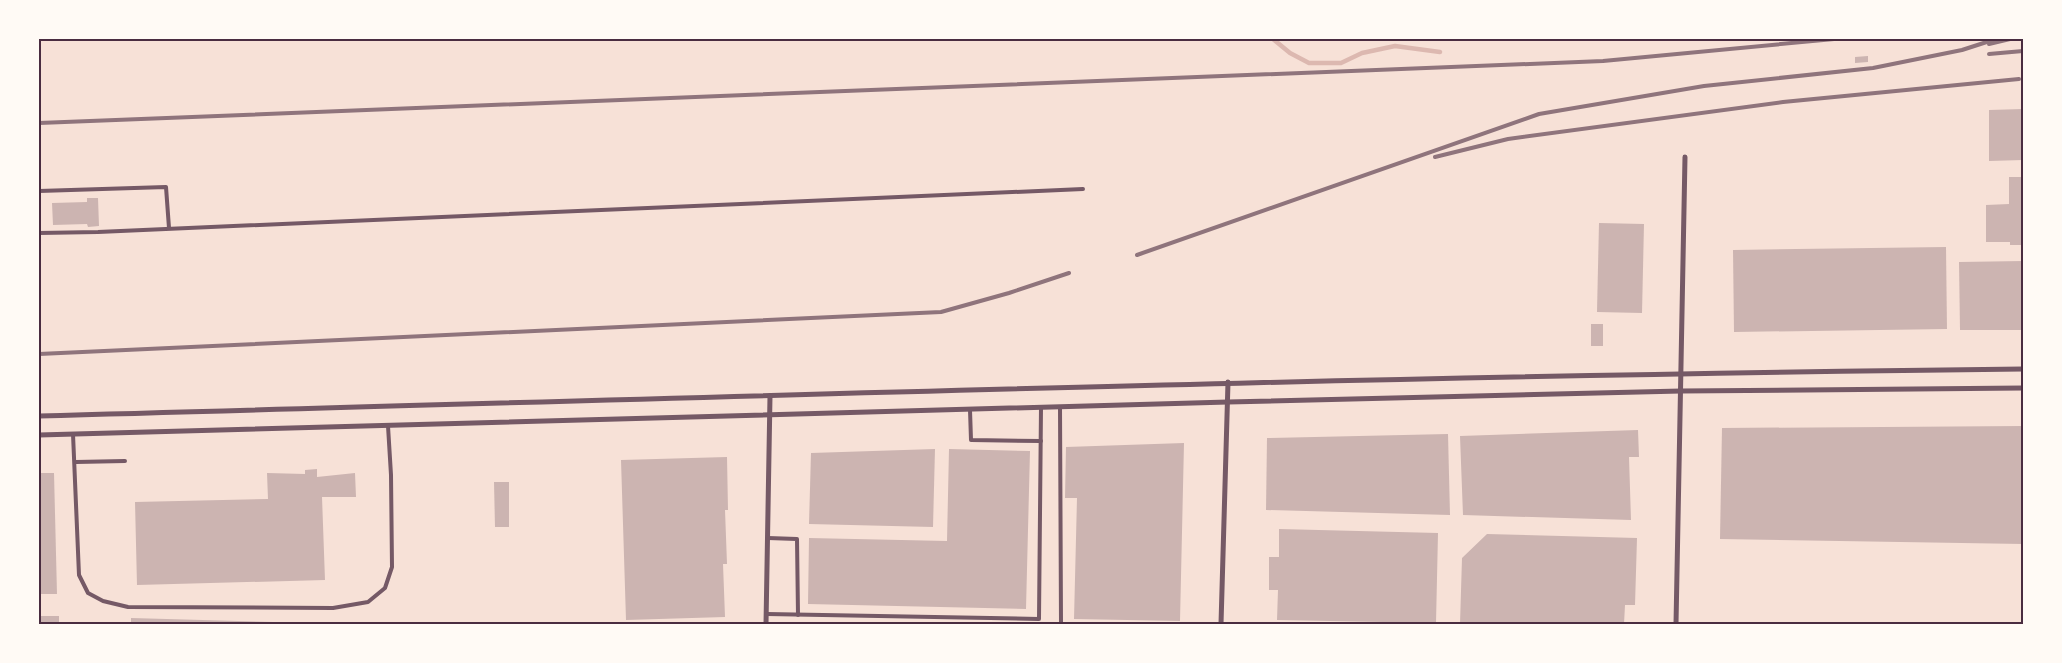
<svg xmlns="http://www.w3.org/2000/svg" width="2062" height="663" font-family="'DejaVu Sans',sans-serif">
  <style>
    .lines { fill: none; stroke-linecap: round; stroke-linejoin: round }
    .stream { stroke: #dcb8b0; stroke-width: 4.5 }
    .building { fill: #ccb4b1 }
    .service { stroke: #755966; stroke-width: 4 }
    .minor { stroke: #755966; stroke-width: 5 }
    .rail { stroke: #8f747c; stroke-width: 4 }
    .neatline { fill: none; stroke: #4a2c40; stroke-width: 2 }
  </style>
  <rect width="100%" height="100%" fill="#f7e1d7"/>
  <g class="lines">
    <path class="stream" d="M1273 39 1290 53 1309 63H1341L1362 53 1395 46 1440 52"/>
  </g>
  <g class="building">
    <path d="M1868 56V62L1855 63V57Z"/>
    <path d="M2023 109V160L1989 161V110Z"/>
    <path d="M2009 177H2023V245H2010V242H1986V205L2009 204Z"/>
    <path d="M87 198H98L99 226 88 227 87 224 53 225 52 203 87 202Z"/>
    <path d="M1599 223 1644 224 1642 313 1597 312Z"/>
    <path d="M1946 247 1947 329 1734 332 1733 250Z"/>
    <path d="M2023 261V330H1960L1959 262Z"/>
    <rect x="1591" y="324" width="12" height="22"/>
    <path d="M2023 426V544L1720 539 1722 428Z"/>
    <path d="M1638 430 1639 457H1629L1631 520 1463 515 1460 436Z"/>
    <path d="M1448 434 1450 515 1266 510 1267 438Z"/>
    <path d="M1184 443 1180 621 1074 619 1077 498H1065L1066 447Z"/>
    <path d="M935 449 933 527 809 524 811 453Z"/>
    <path d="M949 449 1030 451 1026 609 808 604 809 538 947 541Z"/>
    <path d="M727 457 728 510H725L727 564H723L725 617 626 620 621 460Z"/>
    <path d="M317 469V477L355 473 356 497H322L325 580 137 585 135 502 268 499 267 473 305 474V470Z"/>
    <path d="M39 473H54L57 594H39Z"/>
    <path d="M494 482H509V527H495Z"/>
    <path d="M1279 529 1438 533 1436 623 1277 620 1278 590H1269V557H1279Z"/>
    <path d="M1487 534 1637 538 1635 605H1625L1624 624H1460L1462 558Z"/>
    <rect x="39" y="616" width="20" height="8"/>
    <path d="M131 618 311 623V624H131Z"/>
  </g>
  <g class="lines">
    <g class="service">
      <path d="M39 191 166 187 169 228"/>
      <path d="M39 233 98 232 1083 189"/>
      <path d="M1060 407 1061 624"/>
      <path d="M970 410 971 440 1041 441"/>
      <path d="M73 434 79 575 88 593 103 601 128 607 333 608 368 602 385 588 392 567 391 475 388 426"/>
      <path d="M76 462 125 461"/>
      <path d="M768 538 797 539 798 615"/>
      <path d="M767 614 1039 619 1041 407"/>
    </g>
    <g class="minor">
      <path d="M39 416C700 398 1362 376 2023 369"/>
      <path d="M39 435 1228 402 1681 391 2023 388"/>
      <path d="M766 624 770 396"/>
      <path d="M1221 624 1228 382"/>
      <path d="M1676 624 1685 157"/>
    </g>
    <g class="rail">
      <path d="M1989 44 2010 39"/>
      <path d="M1989 54 2023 51"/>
      <path d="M39 123 1603 61 1834 39"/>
      <path d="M1435 157 1508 139 1783 102 2019 79"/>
      <path d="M1137 255 1539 114 1704 86 1873 68 1962 50 1996 39"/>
      <path d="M39 354 941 312 1009 293 1069 273"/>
    </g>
  </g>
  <rect width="2062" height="663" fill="none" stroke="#fffaf5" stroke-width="80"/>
  <rect x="40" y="40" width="1982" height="583" class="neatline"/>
</svg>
